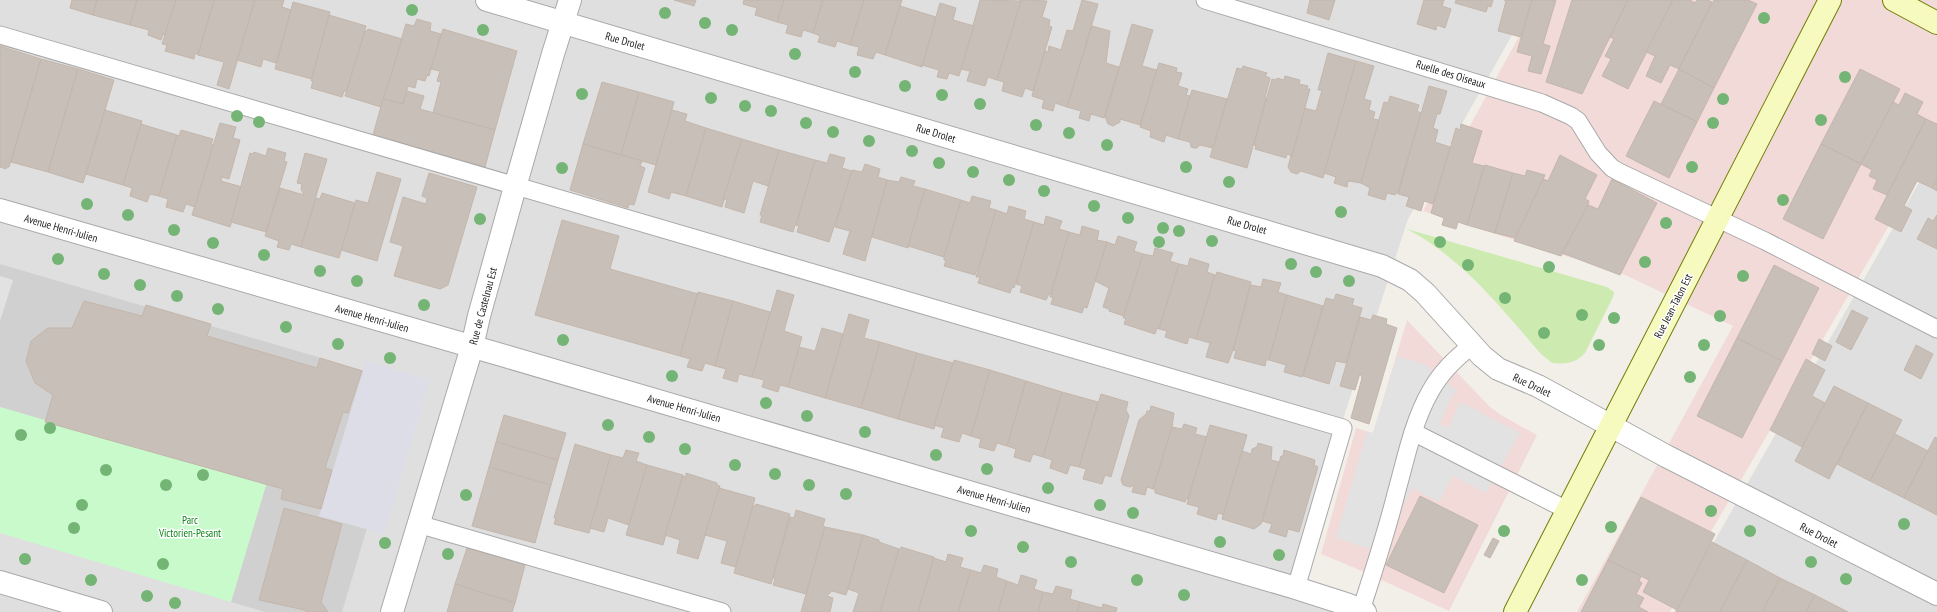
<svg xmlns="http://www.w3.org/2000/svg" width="1937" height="612" font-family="'PT Sans Narrow',sans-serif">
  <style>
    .residential { fill: #e0dfdf }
    .commercial { fill: #f2dad9 }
    .religious { fill: #d0d0d0 }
    .grass { fill: #cdebb0 }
    .park { fill: #c8facc }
    .parking { fill: #e2e2e2 }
    .plaza { fill: #dddde8 }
    .building { fill: #c7bfb8; stroke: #c4b6ab }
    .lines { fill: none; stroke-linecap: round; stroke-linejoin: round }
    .service-casing { stroke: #a9a9a9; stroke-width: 19 }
    .minor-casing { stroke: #a9a9a9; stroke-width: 24 }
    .secondary-casing { stroke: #707d05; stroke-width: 24 }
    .service { stroke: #fff; stroke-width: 17 }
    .minor { stroke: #fff; stroke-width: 22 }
    .secondary { stroke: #f7fabf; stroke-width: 22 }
    .tree { fill: #74b475 }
    .labels { text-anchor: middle; stroke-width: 3; stroke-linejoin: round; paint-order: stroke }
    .street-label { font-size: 11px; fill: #222; stroke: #fff }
    .park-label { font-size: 11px; fill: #0c8416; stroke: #fff }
  </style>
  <rect width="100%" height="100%" fill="#f2efe9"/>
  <g class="residential">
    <path d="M0 0H1532L1408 219 1345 413 1291 590 1345 612H0Z"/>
    <path d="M1937 151V612H1674Z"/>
  </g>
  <g class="commercial">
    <path d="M1539 0H1937V143L1712 530 1670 612H1577L1733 326 1623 274 1423 211Z"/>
    <path d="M1407 320 1490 407 1501 415 1537 435 1449 611 1362 571 1321 554 1356 428 1373 433Z"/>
  </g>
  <path class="religious" d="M0 264 410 384 342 612H265L231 602 266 485 0 407Z"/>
  <path class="grass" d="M1407 229 1607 287 1614 292 1613 297 1585 353C1575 364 1565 364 1552 363L1541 354C1501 308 1462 258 1407 229Z"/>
  <path class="park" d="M0 407 266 485 231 602 0 533Z"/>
  <g class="parking">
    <path d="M0 276 13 280 0 321Z"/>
    <path d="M1397 356 1426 365 1457 391 1452 396 1440 424 1448 428 1460 402 1520 433 1486 493 1453 476 1439 502 1412 488 1380 552 1336 538 1367 432 1373 433Z"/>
  </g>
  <path class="plaza" d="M366 361 430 380 384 534 319 516Z"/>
  <g class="building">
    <path d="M72 0H97L93 15 70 8Z"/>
    <path d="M97 0H137L130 25 93 15Z"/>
    <path d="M137 0H176L165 35 163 34 161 40 148 35 149 30 130 25Z"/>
    <path d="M176 0H214L198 55 195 53 194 59 165 51 167 45 162 44Z"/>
    <path d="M214 0H255L229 89 217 85 224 62 198 55Z"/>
    <path d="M255 0H284L282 7 291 10 276 63 263 59 261 67 237 60Z"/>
    <path d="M674 0H696L694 6Z"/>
    <path d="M744 0H784L777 22 755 15 757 8 743 4Z"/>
    <path d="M784 0H823L813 33 803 30 801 37 786 33 788 25 777 22Z"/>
    <path d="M823 0H864L850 45 837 41 835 47 818 42 820 36 813 33Z"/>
    <path d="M864 0H902L885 55 876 52 873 59 857 55 859 47 850 45Z"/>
    <path d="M980 0 1021 1 997 80 988 77 985 86 967 81 970 71 961 69Z"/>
    <path d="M1020 0 1047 1 1042 17 1050 20 1049 26 1052 27 1033 91 1025 88 1022 97 1002 91 1004 82 997 80 1021 1Z"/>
    <path d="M1082 0 1098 4 1067 107 1055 103 1053 111 1042 108 1044 100 1032 96 1045 51 1048 52 1049 46 1061 50 1067 30 1073 31Z"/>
    <path d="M1310 0H1335L1329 20 1307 13Z"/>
    <path d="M1424 0H1444L1442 6 1451 9 1445 28 1437 25 1436 30 1417 24Z"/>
    <path d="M1456 0H1493L1491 7 1488 6 1486 12 1455 3Z"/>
    <path d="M1504 0H1532L1521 37 1498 31 1506 1Z"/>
    <path d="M1532 0H1556L1543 44 1550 46 1541 74 1528 71 1532 56 1517 52Z"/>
    <path d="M1572 0H1628L1582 94 1546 82Z"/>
    <path d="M1628 0H1673L1628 89 1602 76 1611 59 1605 56 1614 39 1610 37Z"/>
    <path d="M1673 0H1690L1695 3 1697 0H1708L1712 2 1679 69 1670 65 1661 83 1646 76 1655 56 1646 52Z"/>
    <path d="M1714 0H1748L1757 4 1714 88 1679 69Z"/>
    <path d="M293 2 330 12 312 79 275 69Z"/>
    <path d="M940 3 956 8 953 20 974 26 959 76 949 73 947 79 937 77 939 70 922 65Z"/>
    <path d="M900 6 936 17 922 67 885 55Z"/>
    <path d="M329 15 366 26 347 91H344L342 97 311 88 313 81H311Z"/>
    <path d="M417 19 431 23 430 31 441 34 429 76 427 75 425 81 417 79 415 88 408 86 403 104 383 99 406 24 414 26Z"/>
    <path d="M1132 24 1153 30 1142 66 1157 70 1140 125 1120 119V122L1113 126 1108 124 1105 117Z"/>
    <path d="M1092 26 1110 31 1106 63 1119 67 1104 118 1091 114 1089 121 1079 118 1081 111 1067 107Z"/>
    <path d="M368 29 402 39 381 107 345 96 365 31H367Z"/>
    <path d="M443 29 517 51 495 130 433 113 441 82 437 81 440 71 431 69Z"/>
    <path d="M0 46 41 59 9 167H7L6 169 0 167Z"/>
    <path d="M1328 53 1356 61 1354 71 1323 178 1301 171 1297 174 1291 172 1288 167 1304 108 1316 111 1322 90H1318Z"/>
    <path d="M41 59 78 69 48 172 11 162Z"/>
    <path d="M1356 61 1374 66 1364 99 1371 101 1369 110 1375 112 1373 119 1379 120 1361 183 1348 181 1347 187 1334 183 1336 177 1324 173Z"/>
    <path d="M1159 63 1177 68 1176 72 1182 73 1178 86 1188 89 1186 95 1190 96 1178 139 1166 135 1164 142 1150 137 1151 131 1140 127Z"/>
    <path d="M1243 66 1267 73 1265 76 1270 78 1265 98H1266L1247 168 1210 157 1237 68 1242 69Z"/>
    <path d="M78 69 114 80 83 183 48 172Z"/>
    <path d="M1679 69 1714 88 1697 122 1661 104Z"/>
    <path d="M1860 69 1900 89 1861 164 1821 144Z"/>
    <path d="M1285 76 1300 80 1299 84 1308 86 1307 89H1310L1292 156 1287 154 1286 158 1255 149 1256 146 1254 145 1272 79 1276 80 1277 78 1284 80Z"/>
    <path d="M602 82 639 92 621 155 583 144Z"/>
    <path d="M1429 86 1447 91 1440 114H1437L1433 128 1438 130 1435 142 1450 147 1433 204 1424 201 1421 211 1406 206 1409 197 1398 194Z"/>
    <path d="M1192 90 1227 99 1213 148 1200 145 1197 148H1194L1191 147 1190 142 1178 139Z"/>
    <path d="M407 91 424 96 420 109 495 130 485 167 373 135 383 99 403 104Z"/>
    <path d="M639 92 674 102 656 165 621 155Z"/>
    <path d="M1905 93 1923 102 1917 114 1926 119 1887 195 1873 189 1877 180 1869 176 1872 170 1861 164 1893 102 1899 105Z"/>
    <path d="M1390 96 1419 105 1417 111 1421 113 1398 192 1395 195 1387 193 1385 200 1368 195 1370 188 1361 183 1384 102 1388 103Z"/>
    <path d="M1654 101 1697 122 1669 178 1626 156Z"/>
    <path d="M105 110 142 121 123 185 86 174Z"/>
    <path d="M672 110 687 114 685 121 706 128 686 196 671 192 669 199 648 192Z"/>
    <path d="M1926 119 1937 124V178L1932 188 1917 181 1904 206 1912 210 1901 232 1875 219Z"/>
    <path d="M220 123 236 127 233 138 240 140 229 179 222 177 221 181 242 187 230 227 192 215Z"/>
    <path d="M141 124 177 135 159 196 150 194 147 202 130 196 132 188 123 185Z"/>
    <path d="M1461 124 1482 131 1472 163 1484 166 1467 225 1458 222 1456 229 1442 225 1444 218 1431 213 1456 128 1460 130Z"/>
    <path d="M706 128 742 139 722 207 686 196Z"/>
    <path d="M181 130 213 139 211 145H213L195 207 186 204 183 212 166 207 168 199 159 196 177 135 179 136Z"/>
    <path d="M742 139 779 150 768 186 753 181 744 213 725 207 727 200 723 199Z"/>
    <path d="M583 144 642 161 640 166 645 168 634 205 629 204 628 208 570 190Z"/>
    <path d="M1821 144 1861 164 1823 239 1783 219Z"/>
    <path d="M268 148 286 153 284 161 287 162 266 232 231 222 250 153 253 154 254 152 266 156Z"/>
    <path d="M779 150 815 160 796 225H795L793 232 760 222 762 215H760Z"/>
    <path d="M305 153 327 159 301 247 291 244 289 250 277 247 279 241 265 236 280 188 304 195 301 189 302 184 297 183Z"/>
    <path d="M830 154 845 158 842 168 852 171 829 242 797 232 799 226 796 225 815 160 827 163Z"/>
    <path d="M1560 155 1597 175 1585 199 1589 201 1588 205 1561 256 1514 241 1543 179 1548 181Z"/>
    <path d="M865 164 880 169 878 177 887 180 865 261 843 254 850 231 835 227 852 170 862 172Z"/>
    <path d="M1485 165 1513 173 1495 233 1467 225Z"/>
    <path d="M1527 170 1545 175 1515 238 1495 233 1513 173 1525 176Z"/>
    <path d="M377 172 401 179 377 261 341 250 356 200 368 203Z"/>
    <path d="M429 173 477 187 448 285 440 289 394 276 403 246 390 242 403 197 426 204 427 198 422 196Z"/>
    <path d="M901 177 915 181 913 186 925 189 908 248 872 237 887 180 899 182Z"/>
    <path d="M1937 178V191L1932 188Z"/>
    <path d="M1612 179 1657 203 1620 275 1562 253 1588 205 1598 209Z"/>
    <path d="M925 189 961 200 944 257 908 246Z"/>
    <path d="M322 193 355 203 339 258 301 247 316 198 320 199Z"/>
    <path d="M972 196 991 201 989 208 996 210 979 270 977 269 975 275 944 266 946 260H944V257L961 200 970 203Z"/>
    <path d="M1009 206 1026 211 1024 219 1034 222 1014 288 1012 287 1010 293 978 283 980 277H976L996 210 1007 214Z"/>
    <path d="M1937 215V249L1917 239 1928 218 1933 221Z"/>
    <path d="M1046 216 1062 221 1059 229 1069 232 1051 294H1049L1046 300 1020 292 1022 286 1016 284 1034 222 1044 225Z"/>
    <path d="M562 220 619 236 610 269 698 294 680 356 535 315Z"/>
    <path d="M1082 226 1099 231 1097 240 1107 242 1087 308 1084 307 1082 313 1051 304 1053 297H1050L1069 232 1080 235Z"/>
    <path d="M1118 236 1137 242 1134 251 1143 254 1124 316 1109 311V309L1103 307 1109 288 1095 281 1107 242 1115 245Z"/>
    <path d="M1155 248 1173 253 1170 261 1179 264 1159 329 1157 328 1155 334 1124 324 1126 318H1123L1143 254 1153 256Z"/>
    <path d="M1190 258 1209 264 1207 272 1215 275 1196 339 1189 337 1187 344 1165 337 1167 331 1159 329 1179 264 1188 266Z"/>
    <path d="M1774 265 1819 288 1782 361 1737 338Z"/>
    <path d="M1217 272 1251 282 1233 350 1228 363 1206 357 1210 343 1196 339 1215 275H1216Z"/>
    <path d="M1263 279 1281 283 1278 292 1287 295 1269 360H1266L1265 366 1234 358 1236 351 1233 350 1251 285 1261 287Z"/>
    <path d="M777 290 794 295 784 331 802 337 788 387 780 385 778 392 762 387 764 380 752 377Z"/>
    <path d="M698 292 733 301 715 366 705 363 702 371 687 367 690 359 680 356Z"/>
    <path d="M1336 294 1354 299 1352 305 1362 308 1346 363 1336 361 1329 384 1303 376 1326 298 1334 300Z"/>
    <path d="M1287 295 1323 306 1302 377 1284 372 1286 365 1269 360Z"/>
    <path d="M84 301 142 316 146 305 211 324 207 336 317 368 320 358 362 371 348 413 343 412 325 468 332 470 321 509 281 499 283 489 45 422 53 395 35 383 26 361 31 341 48 328H72Z"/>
    <path d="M733 301 770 312 752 377 739 374 737 382 723 378 726 369 715 366Z"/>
    <path d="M1852 310 1868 318 1851 350 1836 342Z"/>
    <path d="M849 314 869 320 864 338 880 342 861 408 825 398Z"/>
    <path d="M1373 315 1387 319 1386 324 1397 328 1369 424 1351 418 1362 378 1360 373 1355 390 1340 386 1360 317 1371 320Z"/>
    <path d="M822 328 843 334 825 398 788 387 799 347 815 351Z"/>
    <path d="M1737 338 1782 361 1742 438 1697 416Z"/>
    <path d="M1819 339 1832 346 1825 361 1812 354Z"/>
    <path d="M880 342 917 353 898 419 861 408Z"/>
    <path d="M1916 345 1933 354 1921 379 1904 370Z"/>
    <path d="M917 353 953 363 934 429 898 419Z"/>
    <path d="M1806 359 1825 370 1812 396 1825 403 1802 447 1770 430Z"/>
    <path d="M954 360 990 370 971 436 962 433 959 442 941 437 944 428 934 425Z"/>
    <path d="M990 370 1026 381 1007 446 997 443 994 451 979 447 981 439 971 436Z"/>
    <path d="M1026 381 1062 392 1043 457 1033 454 1030 462 1014 457 1016 449 1007 446Z"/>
    <path d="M1834 386 1868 403 1829 479 1795 461Z"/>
    <path d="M1062 392 1098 402 1079 467 1070 465 1067 474 1050 468 1052 460 1043 457Z"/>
    <path d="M1101 394 1128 402 1126 410 1129 416 1111 477 1105 475 1102 484 1083 479 1086 469 1079 467Z"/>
    <path d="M1868 403 1902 420 1870 481 1837 464Z"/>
    <path d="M1151 406 1174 413 1172 427 1153 489 1147 487 1145 495 1132 492 1134 485 1130 487 1123 485 1121 480 1139 420 1146 414 1147 411H1150Z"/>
    <path d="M504 415 566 433 558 460 496 442Z"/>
    <path d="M1184 424 1197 428 1195 434 1207 437 1188 499H1186L1185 502 1155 493V489H1153L1172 427 1182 429Z"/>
    <path d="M1210 425 1247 435 1224 515 1218 513 1216 520 1197 514 1199 507 1187 504Z"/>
    <path d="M1895 434 1928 451 1904 498 1870 481Z"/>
    <path d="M1935 437 1937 438V515L1904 498Z"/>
    <path d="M496 442 558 460 551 485 489 467Z"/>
    <path d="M1258 443 1272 447 1271 460 1279 462 1261 524 1254 529 1222 519 1242 451 1251 454 1252 449 1257 447Z"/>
    <path d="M575 444 611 455 589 533 554 524 556 518H554Z"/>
    <path d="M626 450 639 453 636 461 647 465 629 525 608 518 604 532 590 528 611 455 623 458Z"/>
    <path d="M1284 450 1315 460 1314 465 1318 467 1299 532 1288 529 1286 537 1269 532 1272 524 1262 521 1281 456H1283Z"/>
    <path d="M647 465 683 475 663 545 626 535Z"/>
    <path d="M489 467 551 485 535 543 472 526Z"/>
    <path d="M686 473 717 483V485L720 486 698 559 677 553 680 540 665 535 683 476 686 477Z"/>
    <path d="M719 488 755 498 736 567 721 563 727 541 705 535Z"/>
    <path d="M1420 496 1478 525 1444 593 1386 565Z"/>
    <path d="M1641 497 1715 534 1677 610 1643 592 1649 580 1608 560Z"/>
    <path d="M756 504 790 514 771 584 734 573 753 506H755Z"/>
    <path d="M284 508 342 524 321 602 328 612H306L305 610 259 600Z"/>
    <path d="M796 510 825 519 823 526 825 527 806 594 773 585 775 579 773 578 790 517 794 518Z"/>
    <path d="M825 527 863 535 846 595 832 591 827 596 833 598 830 612H801Z"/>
    <path d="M863 535 879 540V542L899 549 880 612H853L859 593 848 589Z"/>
    <path d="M1493 538 1499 541 1490 558 1484 555Z"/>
    <path d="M1712 542 1747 560 1720 612H1676Z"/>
    <path d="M901 547 934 557 918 612H880L899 549 900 550Z"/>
    <path d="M467 548 525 565 515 603 455 584Z"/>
    <path d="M948 554 963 558 960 567 971 570 958 612H918L934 558 946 562Z"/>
    <path d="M1608 560 1641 576 1639 581 1642 583 1636 594 1644 598 1639 607 1648 612H1581Z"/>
    <path d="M1747 560 1780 578 1762 612H1720Z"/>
    <path d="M984 565 998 569 996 577 1007 581 998 612H958L971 570 981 573Z"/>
    <path d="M1021 575 1037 580 1034 589 1043 592 1038 612H998L1007 581 1018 585Z"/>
    <path d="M1780 578 1815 595 1806 612H1762Z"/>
    <path d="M455 584 515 603 512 612H447Z"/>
    <path d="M1056 586 1072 590 1070 599 1080 602 1077 612H1038L1043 592 1053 594Z"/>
    <path d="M1815 595 1848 612H1806Z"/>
    <path d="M1080 602 1102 608 1103 604 1117 608 1116 612H1077Z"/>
  </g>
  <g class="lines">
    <defs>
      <g id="service">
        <path d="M1205 0 1542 103 1571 116 1578 121 1598 153 1612 168 1619 172 1765 241 1937 329"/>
        <path d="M0 35 1343 428 1296 588"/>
        <path d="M1413 432 1567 510"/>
        <path d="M418 524 722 612"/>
        <path d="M1361 610C1374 570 1387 531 1397 490 1406 458 1413 422 1430 392 1441 372 1455 358 1473 345"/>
      </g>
      <g id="minor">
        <path d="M487 0 1382 266 1410 280 1425 293 1482 356 1498 369 1538 386 1666 456 1937 594"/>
        <path d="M0 210 505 356 1296 588 1349 605 1365 612"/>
        <path d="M0 582 101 612"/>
        <path d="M392 612 472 347 479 316 515 187 553 54 570 0"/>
      </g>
      <g id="secondary">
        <path d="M1894 0 1937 23"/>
        <path d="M1515 612 1830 0"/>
      </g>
    </defs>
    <use href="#service" class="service-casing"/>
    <use href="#minor" class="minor-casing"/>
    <use href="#secondary" class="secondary-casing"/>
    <use href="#service" class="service"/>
    <use href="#minor" class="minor"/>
    <use href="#secondary" class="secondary"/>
  </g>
  <g class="tree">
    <circle cx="412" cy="10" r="6"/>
    <circle cx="665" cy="13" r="6"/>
    <circle cx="1764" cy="18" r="6"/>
    <circle cx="705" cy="23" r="6"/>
    <circle cx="483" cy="30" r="6"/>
    <circle cx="732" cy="30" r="6"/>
    <circle cx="795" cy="54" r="6"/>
    <circle cx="855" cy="72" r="6"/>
    <circle cx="1845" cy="77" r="6"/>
    <circle cx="905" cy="86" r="6"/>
    <circle cx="582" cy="94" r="6"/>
    <circle cx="942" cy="95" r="6"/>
    <circle cx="711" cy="98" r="6"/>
    <circle cx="1723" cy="99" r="6"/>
    <circle cx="980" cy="104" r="6"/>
    <circle cx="745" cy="106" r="6"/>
    <circle cx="771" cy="111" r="6"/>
    <circle cx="237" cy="116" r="6"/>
    <circle cx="1821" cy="120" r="6"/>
    <circle cx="259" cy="122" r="6"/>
    <circle cx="806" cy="123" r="6"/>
    <circle cx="1713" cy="123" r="6"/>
    <circle cx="1036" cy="125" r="6"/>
    <circle cx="833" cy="132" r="6"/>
    <circle cx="1069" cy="133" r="6"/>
    <circle cx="869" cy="141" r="6"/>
    <circle cx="1107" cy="145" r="6"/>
    <circle cx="912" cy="151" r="6"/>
    <circle cx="939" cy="163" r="6"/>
    <circle cx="1186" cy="167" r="6"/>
    <circle cx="1692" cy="167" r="6"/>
    <circle cx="562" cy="168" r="6"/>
    <circle cx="973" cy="172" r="6"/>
    <circle cx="1009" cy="180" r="6"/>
    <circle cx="1229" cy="182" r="6"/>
    <circle cx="1044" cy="191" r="6"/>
    <circle cx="1783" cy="200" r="6"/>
    <circle cx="87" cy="204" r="6"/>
    <circle cx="1094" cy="206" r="6"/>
    <circle cx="1341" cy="212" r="6"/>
    <circle cx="128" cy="215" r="6"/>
    <circle cx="1128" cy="218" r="6"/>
    <circle cx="480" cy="219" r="6"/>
    <circle cx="1666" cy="223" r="6"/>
    <circle cx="1163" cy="228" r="6"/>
    <circle cx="174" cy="230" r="6"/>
    <circle cx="1179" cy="231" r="6"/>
    <circle cx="1212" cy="241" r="6"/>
    <circle cx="1159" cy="242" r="6"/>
    <circle cx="1440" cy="242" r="6"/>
    <circle cx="213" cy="243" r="6"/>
    <circle cx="264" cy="255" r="6"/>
    <circle cx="58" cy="259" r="6"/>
    <circle cx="1645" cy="262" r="6"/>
    <circle cx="1291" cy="264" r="6"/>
    <circle cx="1468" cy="265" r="6"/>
    <circle cx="1549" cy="267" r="6"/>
    <circle cx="320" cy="271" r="6"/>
    <circle cx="1316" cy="272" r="6"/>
    <circle cx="104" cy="274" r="6"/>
    <circle cx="1743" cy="276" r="6"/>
    <circle cx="357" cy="281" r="6"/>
    <circle cx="1349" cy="281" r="6"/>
    <circle cx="140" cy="285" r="6"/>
    <circle cx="177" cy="296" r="6"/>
    <circle cx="1505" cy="298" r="6"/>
    <circle cx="424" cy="305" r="6"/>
    <circle cx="218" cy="309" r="6"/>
    <circle cx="1582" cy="315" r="6"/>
    <circle cx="1720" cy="316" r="6"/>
    <circle cx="1614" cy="318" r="6"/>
    <circle cx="286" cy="327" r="6"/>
    <circle cx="1544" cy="333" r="6"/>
    <circle cx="563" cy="340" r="6"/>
    <circle cx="338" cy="344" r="6"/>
    <circle cx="1599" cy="345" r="6"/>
    <circle cx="1704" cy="345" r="6"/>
    <circle cx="390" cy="358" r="6"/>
    <circle cx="672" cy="376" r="6"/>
    <circle cx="1690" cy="377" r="6"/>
    <circle cx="766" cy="403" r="6"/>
    <circle cx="807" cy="416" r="6"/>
    <circle cx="608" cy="425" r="6"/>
    <circle cx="50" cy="428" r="6"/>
    <circle cx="865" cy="432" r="6"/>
    <circle cx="21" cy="435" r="6"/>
    <circle cx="649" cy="437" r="6"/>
    <circle cx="685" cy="449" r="6"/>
    <circle cx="936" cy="455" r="6"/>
    <circle cx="735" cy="465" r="6"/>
    <circle cx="987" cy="469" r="6"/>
    <circle cx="106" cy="470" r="6"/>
    <circle cx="775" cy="474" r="6"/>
    <circle cx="203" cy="475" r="6"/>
    <circle cx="166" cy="485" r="6"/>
    <circle cx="809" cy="485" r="6"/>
    <circle cx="1048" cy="488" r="6"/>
    <circle cx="846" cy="494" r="6"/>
    <circle cx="466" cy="495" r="6"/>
    <circle cx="82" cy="505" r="6"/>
    <circle cx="1100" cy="505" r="6"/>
    <circle cx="1711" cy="511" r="6"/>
    <circle cx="1133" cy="513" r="6"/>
    <circle cx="1904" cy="524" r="6"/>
    <circle cx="1611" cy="527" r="6"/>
    <circle cx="74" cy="528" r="6"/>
    <circle cx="971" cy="531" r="6"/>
    <circle cx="1504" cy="531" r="6"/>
    <circle cx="1750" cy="531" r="6"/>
    <circle cx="1220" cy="542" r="6"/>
    <circle cx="385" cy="543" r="6"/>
    <circle cx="1023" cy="547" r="6"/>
    <circle cx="448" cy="554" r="6"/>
    <circle cx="1279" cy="555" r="6"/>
    <circle cx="25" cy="559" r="6"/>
    <circle cx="1071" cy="562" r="6"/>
    <circle cx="1811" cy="562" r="6"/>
    <circle cx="163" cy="564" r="6"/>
    <circle cx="1846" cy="579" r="6"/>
    <circle cx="91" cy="580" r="6"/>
    <circle cx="1137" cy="580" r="6"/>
    <circle cx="1582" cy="580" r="6"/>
    <circle cx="1184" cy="595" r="6"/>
    <circle cx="147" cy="596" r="6"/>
    <circle cx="175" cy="603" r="6"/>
  </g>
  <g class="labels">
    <g class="street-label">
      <text transform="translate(625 41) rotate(16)" y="4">Rue Drolet</text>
      <text transform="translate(1451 74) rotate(17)" y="4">Ruelle des Oiseaux</text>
      <text transform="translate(936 133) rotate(17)" y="4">Rue Drolet</text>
      <text transform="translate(1247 225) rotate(16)" y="4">Rue Drolet</text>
      <text transform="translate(61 228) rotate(16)" y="4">Avenue Henri-Julien</text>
      <text transform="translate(483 306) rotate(-75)" y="4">Rue de Castelnau Est</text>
      <text transform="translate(1673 306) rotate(-63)" y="4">Rue Jean-Talon Est</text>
      <text transform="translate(372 318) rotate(16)" y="4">Avenue Henri-Julien</text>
      <text transform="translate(1532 385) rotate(25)" y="4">Rue Drolet</text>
      <text transform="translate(684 408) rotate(16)" y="4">Avenue Henri-Julien</text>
      <text transform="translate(994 499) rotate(16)" y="4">Avenue Henri-Julien</text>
      <text transform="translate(1819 535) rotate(27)" y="4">Rue Drolet</text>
    </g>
    <g class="park-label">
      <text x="190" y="524">Parc<tspan x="190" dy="13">Victorien-Pesant</tspan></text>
    </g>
  </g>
</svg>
